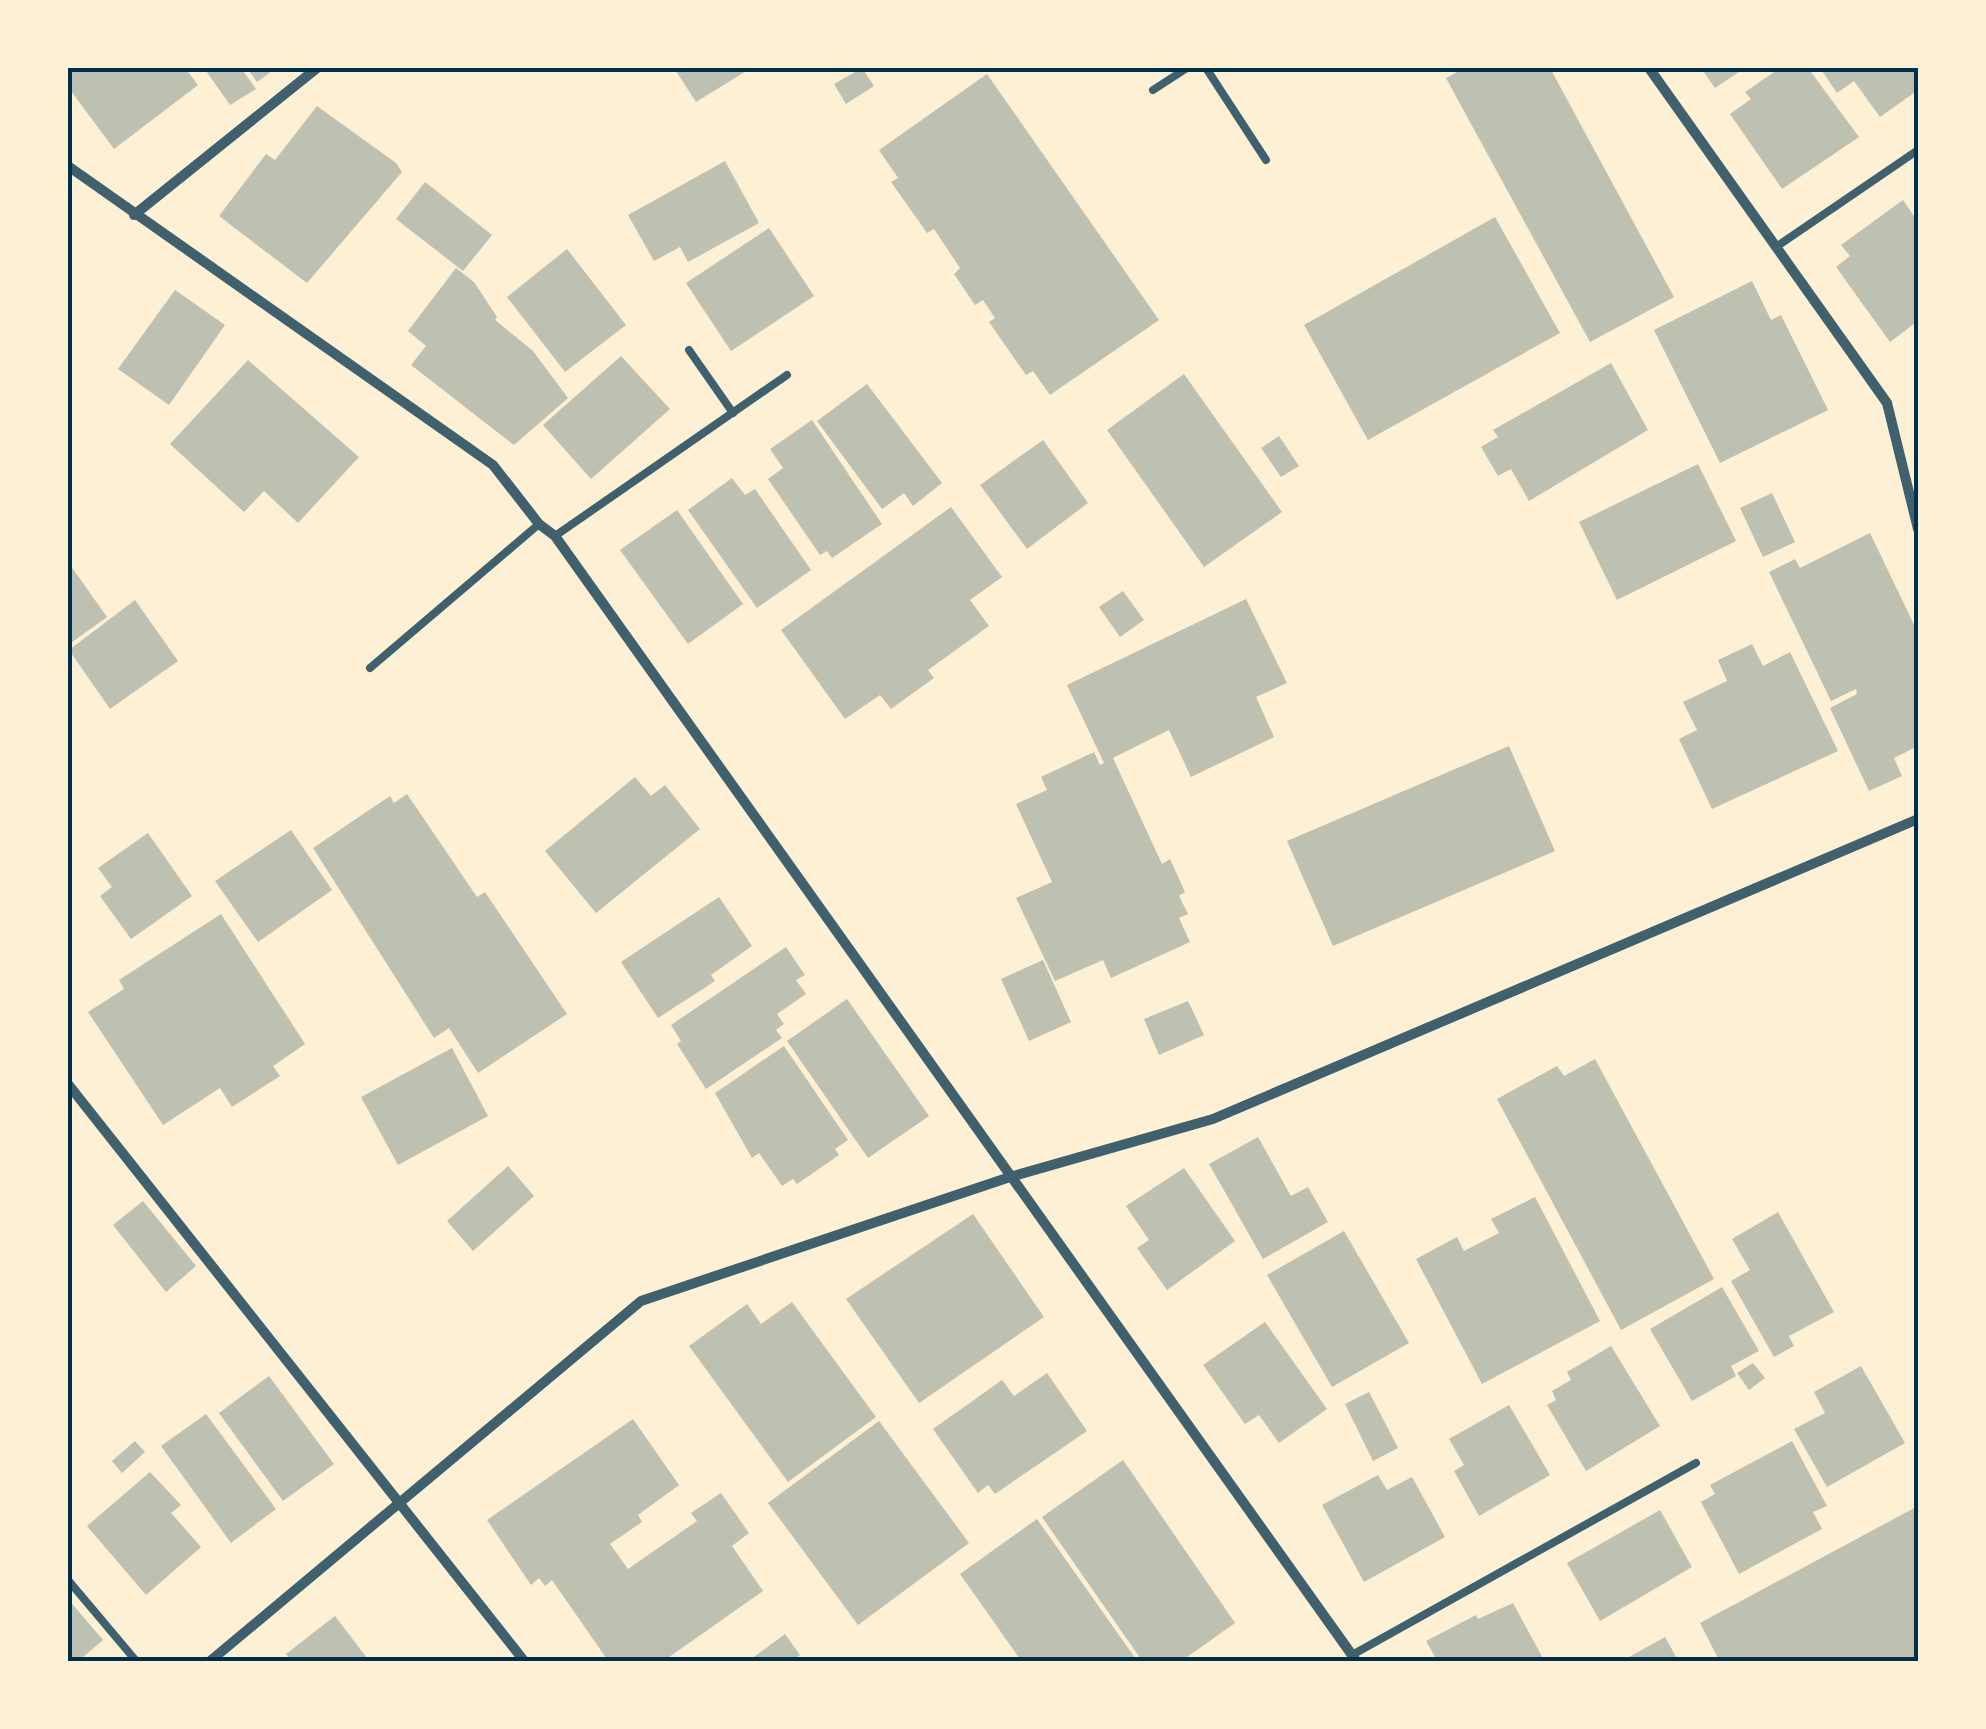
<svg xmlns="http://www.w3.org/2000/svg" width="1986" height="1729" font-family="Inter,sans-serif">
  <style>
    .building { fill: #bec0b2 }
    .lines { fill: none; stroke-linecap: round; stroke-linejoin: round }
    .service { stroke: #3f606c; stroke-width: 8 }
    .minor { stroke: #3f606c; stroke-width: 10 }
    .neatline { fill: none; stroke: #003049; stroke-width: 4 }
  </style>
  <rect width="100%" height="100%" fill="#fdf0d5"/>
  <g class="building">
    <path d="M76 68H185L198 85 114 149 68 87V74Z"/>
    <path d="M204 68H241L256 89 230 105Z"/>
    <path d="M247 68H276L257 82Z"/>
    <path d="M674 68H751L696 102Z"/>
    <path d="M862 68 874 86 846 104 834 84Z"/>
    <path d="M1465 68H1550L1674 297 1590 342 1446 78Z"/>
    <path d="M1701 68H1745L1715 88Z"/>
    <path d="M1780 68H1808L1859 137 1782 189 1730 114 1751 99 1745 92Z"/>
    <path d="M1820 68H1918V90L1880 117 1854 81 1837 93Z"/>
    <path d="M987 74 1159 320 1050 395 1033 371 1026 375 989 322 995 318 983 300 975 305 954 274 960 268 934 229 927 233 891 182 898 178 879 150Z"/>
    <path d="M317 106 396 163 402 172 307 283 219 216 266 154 275 160Z"/>
    <path d="M725 161 759 223 688 262 680 247 654 261 628 215Z"/>
    <path d="M425 182 492 235 463 271 396 219Z"/>
    <path d="M1903 200 1918 222V321L1890 342 1836 267 1850 256 1841 245Z"/>
    <path d="M1495 217 1560 333 1368 440 1304 325Z"/>
    <path d="M769 228 814 296 731 351 686 283Z"/>
    <path d="M567 249 626 325 565 372 507 297Z"/>
    <path d="M456 268 474 282 497 317 495 320 533 351 568 398 514 445 411 365 426 346 408 331Z"/>
    <path d="M1752 281 1771 320 1781 315 1828 410 1720 463 1654 330Z"/>
    <path d="M175 290 225 325 169 405 118 369Z"/>
    <path d="M621 356 670 409 591 479 543 425Z"/>
    <path d="M248 360 359 457 298 523 264 491 244 512 170 444Z"/>
    <path d="M1611 363 1648 430 1529 501 1511 469 1498 476 1481 447 1498 437 1493 430Z"/>
    <path d="M1184 374 1282 512 1204 567 1107 430Z"/>
    <path d="M867 384 942 483 913 506 904 493 882 509 817 421Z"/>
    <path d="M812 420 882 524 832 558 827 551 820 555 768 479 783 468 770 449Z"/>
    <path d="M1279 436 1299 466 1281 477 1261 448Z"/>
    <path d="M1043 440 1088 503 1027 549 980 485Z"/>
    <path d="M1698 464 1736 541 1617 600 1579 522Z"/>
    <path d="M732 478 745 495 755 489 811 570 757 608 688 510Z"/>
    <path d="M1772 493 1795 542 1763 557 1740 508Z"/>
    <path d="M951 507 1002 577 970 600 989 626 928 670 934 678 891 709 880 695 845 719 781 630Z"/>
    <path d="M677 510 743 604 688 644 620 550Z"/>
    <path d="M1870 533 1918 633V746L1894 758 1902 776 1869 791 1830 708 1857 694 1856 689 1831 701 1769 572 1795 559 1800 568Z"/>
    <path d="M68 562 107 617 68 645Z"/>
    <path d="M1123 591 1144 620 1120 637 1099 607Z"/>
    <path d="M1246 599 1287 683 1256 697 1274 737 1191 777 1169 730 1113 758 1162 864 1170 859 1185 892 1179 896 1188 914 1179 918 1190 942 1111 978 1103 960 1055 981 1016 898 1052 882 1016 804 1047 790 1041 777 1094 752 1100 765 1104 763 1067 685Z"/>
    <path d="M135 600 178 661 110 709 69 650Z"/>
    <path d="M1752 644 1763 666 1790 652 1838 751 1712 809 1679 739 1697 730 1683 702 1727 681 1718 660Z"/>
    <path d="M1509 746 1555 851 1333 946 1287 841Z"/>
    <path d="M635 777 651 796 665 785 700 829 596 913 545 851Z"/>
    <path d="M407 794 477 897 485 892 567 1014 478 1073 449 1028 434 1038 313 848 390 796 394 803Z"/>
    <path d="M291 830 332 890 258 942 215 881Z"/>
    <path d="M148 833 192 896 131 939 100 896 112 887 98 868Z"/>
    <path d="M719 897 752 946 711 975 715 981 658 1018 621 962Z"/>
    <path d="M221 914 305 1044 273 1066 280 1076 232 1107 220 1088 163 1125 88 1012 124 989 119 980Z"/>
    <path d="M786 947 805 975 796 980 806 994 777 1014 784 1024 776 1030 782 1038 706 1089 677 1044 681 1041 671 1025Z"/>
    <path d="M1043 960 1071 1022 1029 1041 1001 979Z"/>
    <path d="M847 999 929 1116 868 1158 787 1041Z"/>
    <path d="M1188 1001 1204 1035 1159 1055 1144 1019Z"/>
    <path d="M784 1046 848 1140 835 1149 839 1155 797 1184 793 1179 782 1186 759 1153 752 1158 715 1093Z"/>
    <path d="M452 1048 488 1116 398 1165 361 1097Z"/>
    <path d="M1595 1059 1714 1279 1621 1330 1497 1099 1557 1066 1564 1076Z"/>
    <path d="M1258 1137 1291 1196 1308 1187 1328 1222 1263 1259 1209 1164Z"/>
    <path d="M508 1166 534 1196 473 1251 447 1221Z"/>
    <path d="M1184 1168 1235 1241 1167 1290 1137 1248 1149 1240 1126 1206Z"/>
    <path d="M1535 1197 1600 1321 1482 1384 1416 1259 1457 1237 1464 1251 1499 1233 1491 1219Z"/>
    <path d="M143 1201 196 1266 166 1292 113 1225Z"/>
    <path d="M1778 1212 1834 1312 1789 1336 1794 1346 1774 1357 1731 1281 1750 1270 1732 1239Z"/>
    <path d="M973 1214 1044 1317 919 1403 846 1299Z"/>
    <path d="M1344 1231 1409 1343 1332 1387 1267 1275Z"/>
    <path d="M1722 1287 1759 1351 1731 1366 1736 1376 1692 1401 1650 1329Z"/>
    <path d="M792 1302 876 1417 788 1482 689 1346 747 1304 761 1324Z"/>
    <path d="M1265 1322 1327 1409 1279 1443 1259 1415 1245 1424 1203 1365Z"/>
    <path d="M1611 1346 1660 1426 1586 1471 1547 1405 1556 1400 1552 1391 1571 1380 1567 1372Z"/>
    <path d="M1753 1363 1765 1378 1749 1390 1737 1373Z"/>
    <path d="M1861 1366 1905 1443 1827 1487 1794 1429 1825 1413 1814 1392Z"/>
    <path d="M1047 1373 1087 1431 995 1494 988 1485 978 1493 933 1429 1002 1380 1014 1396Z"/>
    <path d="M269 1376 334 1464 283 1501 219 1413Z"/>
    <path d="M1369 1392 1398 1448 1373 1461 1345 1404Z"/>
    <path d="M1509 1405 1550 1475 1479 1516 1454 1471 1464 1465 1449 1439Z"/>
    <path d="M206 1414 276 1509 231 1543 161 1446Z"/>
    <path d="M633 1419 679 1485 638 1515 642 1522 610 1544 628 1569 697 1521 691 1513 721 1493 749 1533 732 1546 763 1591 662 1662H609L552 1580 545 1586 539 1578 531 1585 487 1520Z"/>
    <path d="M879 1421 969 1543 858 1625 768 1503Z"/>
    <path d="M135 1441 145 1452 122 1473 112 1461Z"/>
    <path d="M1792 1441 1827 1506 1813 1512 1822 1529 1739 1574 1701 1502 1715 1494 1710 1485Z"/>
    <path d="M1123 1460 1235 1623 1180 1662H1143L1042 1517Z"/>
    <path d="M150 1472 181 1505 171 1513 201 1547 146 1595 87 1526Z"/>
    <path d="M1378 1475 1387 1490 1412 1477 1445 1537 1364 1582 1322 1505Z"/>
    <path d="M1918 1506V1662H1720L1700 1623Z"/>
    <path d="M1660 1510 1692 1567 1600 1621 1567 1563Z"/>
    <path d="M1037 1519 1138 1662H1022L960 1574Z"/>
    <path d="M68 1599 103 1640 77 1662H68Z"/>
    <path d="M1513 1603 1545 1662H1438L1426 1641 1476 1615 1478 1619Z"/>
    <path d="M335 1616 370 1662H292L286 1654Z"/>
    <path d="M785 1634 800 1655 790 1662H747Z"/>
    <path d="M1665 1637 1679 1662H1620Z"/>
  </g>
  <g class="lines">
    <g class="service">
      <path d="M1206 68 1266 160"/>
      <path d="M1153 90 1187 68"/>
      <path d="M1776 247 1918 150"/>
      <path d="M689 350 733 413"/>
      <path d="M555 536 787 375"/>
      <path d="M370 668 539 524"/>
      <path d="M68 1580 137 1662"/>
      <path d="M1352 1655 1696 1463"/>
    </g>
    <g class="minor">
      <path d="M1649 68 1887 403 1918 529"/>
      <path d="M68 166 493 465 539 524 555 536 1357 1662"/>
      <path d="M134 215 317 68"/>
      <path d="M68 1084 525 1662"/>
      <path d="M209 1662 641 1301 1010 1177 1213 1119 1918 819"/>
    </g>
  </g>
  <rect width="1986" height="1729" fill="none" stroke="#fdf0d5" stroke-width="140"/>
  <rect x="70" y="70" width="1846" height="1589" class="neatline"/>
</svg>
